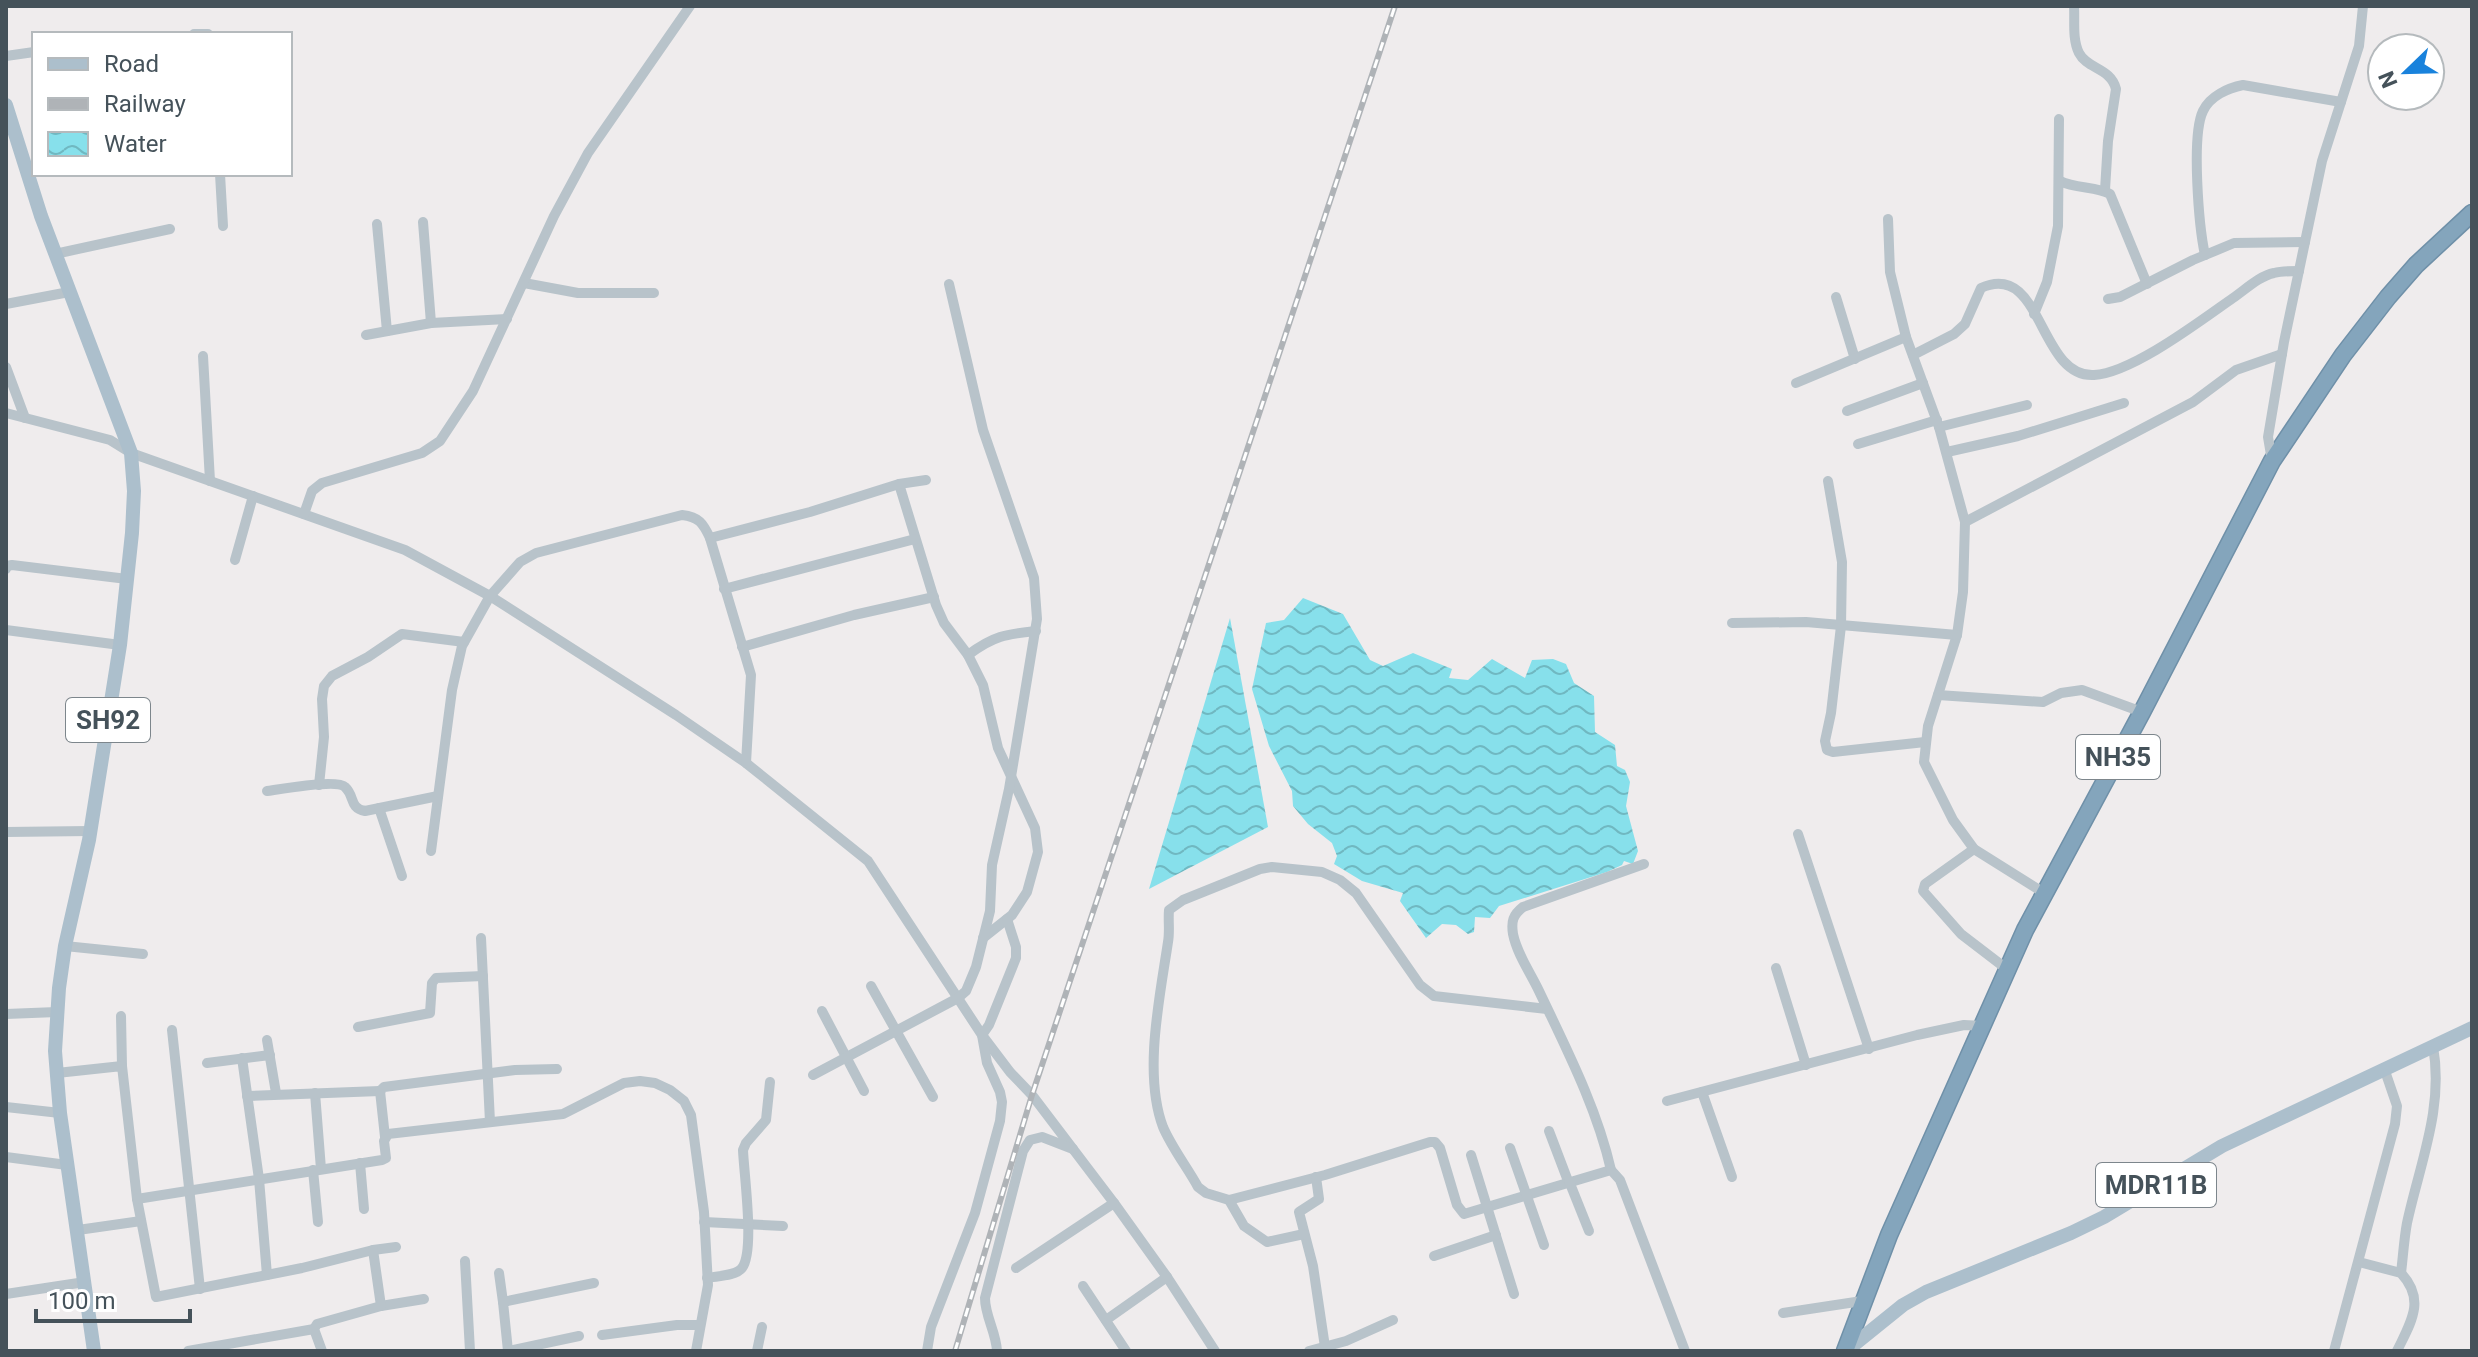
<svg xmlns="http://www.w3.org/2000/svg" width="2478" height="1357" font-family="Roboto,sans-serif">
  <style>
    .water { fill: url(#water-waves) }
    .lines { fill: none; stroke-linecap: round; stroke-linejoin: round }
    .highway-casing { stroke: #6f90a8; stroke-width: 19 }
    .minor { stroke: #b8c3ca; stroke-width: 10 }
    .major { stroke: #acbfcc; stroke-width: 14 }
    .highway { stroke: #84a5bc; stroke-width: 16 }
    .rail-casing { stroke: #afb3b7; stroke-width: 6 }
    .rail { stroke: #fff; stroke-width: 3; stroke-dasharray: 9; stroke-linecap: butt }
    .labels { text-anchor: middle; stroke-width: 6; stroke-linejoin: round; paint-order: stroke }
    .shield { fill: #fff; stroke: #7d868c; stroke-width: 2 }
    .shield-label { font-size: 26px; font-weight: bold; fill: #45525a }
  </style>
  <defs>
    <pattern id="water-waves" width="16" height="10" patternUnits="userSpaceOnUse" patternTransform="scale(2)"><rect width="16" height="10" fill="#87e0eb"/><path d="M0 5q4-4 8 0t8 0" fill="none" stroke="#70b8c1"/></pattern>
  </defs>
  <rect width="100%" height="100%" fill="#efeced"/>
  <g class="water">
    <path d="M1303 598 1343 614 1370 660 1383 666 1413 653 1452 669 1449 678 1468 680 1492 659 1525 678 1532 660 1553 659 1566 664 1574 683 1594 696 1595 732 1615 745 1617 766 1625 770 1630 782 1626 806 1638 851 1633 864 1624 861 1622 865 1607 872 1499 906 1490 918 1475 917 1474 932 1468 934 1456 925 1442 924 1426 938 1400 901 1403 893 1362 881 1334 864 1337 856 1332 843 1308 824 1293 806 1292 791 1269 746 1252 689 1266 623 1284 620Z"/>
    <path d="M1230 618 1268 827 1149 889Z"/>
  </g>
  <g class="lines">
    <defs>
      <path id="highway" d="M1845 1351 1889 1235 2025 930 2142 712 2272 461 2343 355 2388 297 2416 265 2472 213"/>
    </defs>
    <use href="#highway" class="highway-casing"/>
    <g class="minor">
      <path d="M2074 6C2075 20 2072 39 2079 53 2087 69 2111 68 2116 89L2108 141 2105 190"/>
      <path d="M194 34H208"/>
      <path d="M6 56 34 52"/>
      <path d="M220 174 223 226"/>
      <path d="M2060 181C2076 189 2097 186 2110 194L2147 284"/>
      <path d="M1888 219 1890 272 1906 337 1939 427 1965 522 1963 592 1957 635 1928 726 1924 762 1953 820 1974 849 2044 893"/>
      <path d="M423 222 431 323"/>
      <path d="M377 224 387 331"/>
      <path d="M55 254 170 229"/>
      <path d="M2205 255C2199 227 2191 136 2203 111 2210 96 2228 88 2243 85L2341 102"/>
      <path d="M524 283 578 293H654"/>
      <path d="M1836 297 1855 359"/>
      <path d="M2108 299 2120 297 2193 260 2234 243 2305 242"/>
      <path d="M6 304 69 292"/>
      <path d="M2034 314 2047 282 2058 226 2059 119"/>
      <path d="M366 335 431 323 507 319"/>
      <path d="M1913 355 1954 334 1965 324 1981 288C2043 260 2038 378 2094 375 2132 373 2200 321 2233 298 2245 290 2259 276 2274 273 2282 271 2291 271 2299 271"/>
      <path d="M203 356 210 481"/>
      <path d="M6 367 25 418"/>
      <path d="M1796 383 1906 337"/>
      <path d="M1847 411 1923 383"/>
      <path d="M6 413 110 440 131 453 405 550 490 596 676 715 746 763 868 861 982 1035 1010 1072 1032 1095 1114 1203 1167 1277 1215 1351"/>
      <path d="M1939 427 2027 405"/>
      <path d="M1858 444 1937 420"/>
      <path d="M1947 452 2018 436 2124 403"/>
      <path d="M2272 461 2268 437 2284 342 2322 161 2359 46 2363 6"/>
      <path d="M1828 481 1842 562 1841 626 1831 713 1825 741 1827 750 1833 752 1925 742"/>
      <path d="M899 484 936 605 944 623 968 655 983 685 998 748 1035 828 1038 852 1027 892 1012 915 983 938"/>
      <path d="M304 514 312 491 322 483 422 453 440 441 473 391 554 216 588 153 690 6"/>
      <path d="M1965 522 2193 402 2236 370 2282 354"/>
      <path d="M710 538 810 512 899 484 926 480"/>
      <path d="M235 560 253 496"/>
      <path d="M6 569 7 566 12 565 127 579"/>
      <path d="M724 589 915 539"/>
      <path d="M1732 623 1806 622 1957 635"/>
      <path d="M6 630 120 645"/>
      <path d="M742 647 854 615 934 597"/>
      <path d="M968 655C993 636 1006 634 1036 631"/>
      <path d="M1938 695 2043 702 2061 693 2082 690 2142 712"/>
      <path d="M319 785 324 737 322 699 324 686 332 676 368 657 402 634 464 642"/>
      <path d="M267 791C281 789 337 779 345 787 355 796 349 808 365 811L438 796"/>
      <path d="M379 808 402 876"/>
      <path d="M6 832 90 831"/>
      <path d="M1798 834 1869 1049"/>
      <path d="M1974 849 1925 884 1923 891 1961 934 2008 970"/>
      <path d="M431 851 452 690 462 646 490 596 520 562 536 553 682 515C699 517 703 523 710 538L751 675 746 763"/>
      <path d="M481 938 490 1122"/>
      <path d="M65 946 143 954"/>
      <path d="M1776 968 1806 1065"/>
      <path d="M871 986 933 1097"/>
      <path d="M1547 1009 1434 996 1420 985 1356 893 1340 880 1322 872 1272 867 1260 869 1183 900 1169 910C1168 921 1170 931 1168 942 1160 996 1143 1074 1163 1127 1172 1148 1187 1167 1198 1187L1206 1193 1229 1200 1325 1175 1430 1142H1435L1440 1148 1457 1205 1464 1214 1611 1170 1620 1180 1685 1351"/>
      <path d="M822 1011 864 1091"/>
      <path d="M6 1014 57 1012"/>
      <path d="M121 1016 122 1066"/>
      <path d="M358 1027 430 1013 432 983 436 978 483 976"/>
      <path d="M172 1030 200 1289"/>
      <path d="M267 1040 276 1093"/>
      <path d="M242 1058 259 1179 267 1275"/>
      <path d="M207 1063 270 1055"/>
      <path d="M57 1073 122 1066 137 1199 156 1297 302 1268 373 1250 396 1247"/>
      <path d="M813 1075 958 998 966 991 976 967 990 911 992 865 1009 789 1037 619 1034 578 983 430 949 284"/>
      <path d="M1702 1092 1732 1177"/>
      <path d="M315 1093 321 1169"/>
      <path d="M247 1096 380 1091"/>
      <path d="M1667 1101 1917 1035 1964 1025 1983 1026"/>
      <path d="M6 1107 60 1113"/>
      <path d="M1549 1131 1568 1181"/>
      <path d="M385 1137 380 1091 384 1087 515 1070 557 1069"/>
      <path d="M1510 1148 1544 1245"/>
      <path d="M1471 1155 1514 1294"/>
      <path d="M6 1157 67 1165"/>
      <path d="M360 1163 364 1209"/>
      <path d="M313 1170 318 1222"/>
      <path d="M1611 1170C1597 1108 1566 1048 1539 991 1530 972 1517 954 1513 934 1511 921 1513 915 1523 907L1644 864"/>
      <path d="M1316 1177 1319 1199 1299 1212 1313 1266 1325 1347"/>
      <path d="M1569 1181 1589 1231"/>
      <path d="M137 1199 382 1160 386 1158 384 1141 388 1134 563 1114 624 1083 640 1081 655 1083 670 1090 684 1101 691 1115 704 1212 708 1285 696 1351"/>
      <path d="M1229 1200 1244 1226 1267 1242 1304 1234"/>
      <path d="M704 1222 783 1226"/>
      <path d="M78 1230 141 1221"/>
      <path d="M1434 1256 1496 1235"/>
      <path d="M465 1261 470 1351"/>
      <path d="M2359 1262 2401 1273C2426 1300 2411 1322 2397 1351"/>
      <path d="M1016 1268 1114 1203"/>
      <path d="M499 1273 503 1302"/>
      <path d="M2401 1273C2403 1257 2404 1239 2407 1223 2420 1163 2444 1108 2433 1046"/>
      <path d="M707 1278C716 1276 736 1276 742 1268 755 1251 744 1175 743 1150L746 1143 766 1120 770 1082"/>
      <path d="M1083 1286 1126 1351"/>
      <path d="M6 1294 85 1282"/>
      <path d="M381 1306 424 1299"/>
      <path d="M1783 1313 1862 1301"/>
      <path d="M1106 1320 1167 1277"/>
      <path d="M602 1335 677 1325H700"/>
      <path d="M188 1351 314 1329"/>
      <path d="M322 1351 314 1329 317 1324 381 1306 373 1250"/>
      <path d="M508 1351 503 1302 594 1283"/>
      <path d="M508 1351 579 1336"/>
      <path d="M757 1351 762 1327"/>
      <path d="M927 1351 931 1327 975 1213 1000 1121 1002 1102 1000 1092 987 1063 982 1035 989 1025 1016 958V947L1007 919"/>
      <path d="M997 1351C996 1332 985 1316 985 1298L1023 1151 1030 1140 1042 1137 1073 1149"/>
      <path d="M1309 1351 1346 1341 1393 1320"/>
      <path d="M2334 1351 2395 1124 2397 1106 2384 1068"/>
    </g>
    <g class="major">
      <path d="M6 105 41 216 131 453 134 491 132 533 120 645 89 840 65 946 59 988 55 1051 60 1113 94 1351"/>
      <path d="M1846 1351 1903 1305 1926 1292 2071 1233 2104 1217 2222 1146 2472 1028"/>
    </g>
    <use href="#highway" class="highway"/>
    <defs>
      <path id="rail" d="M955 1351 1032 1095 1395 6"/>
    </defs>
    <use href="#rail" class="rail-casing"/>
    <use href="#rail" class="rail"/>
  </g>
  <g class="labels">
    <g class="shield">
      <rect x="66" y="698" width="84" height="44" rx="6"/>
      <rect x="2076" y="735" width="84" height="44" rx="6"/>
      <rect x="2096" y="1163" width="120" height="44" rx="6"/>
    </g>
    <g class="shield-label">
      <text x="108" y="729">SH92</text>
      <text x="2118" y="766">NH35</text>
      <text x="2156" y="1194">MDR11B</text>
    </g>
  </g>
  <rect width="2478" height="1357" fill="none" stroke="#45525a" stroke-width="16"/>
  <rect x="32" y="32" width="260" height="144" fill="#ffffff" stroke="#b5babd" stroke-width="2"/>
  <rect x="48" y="58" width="40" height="12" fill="#acbfcc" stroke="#b5babd" stroke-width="2"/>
  <text x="104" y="72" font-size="24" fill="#45525a">Road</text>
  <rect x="48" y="98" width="40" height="12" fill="#afb3b7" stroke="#b5babd" stroke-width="2"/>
  <text x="104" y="112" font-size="24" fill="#45525a">Railway</text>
  <rect x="48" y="132" width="40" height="24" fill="url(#water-waves)" stroke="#b5babd" stroke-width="2"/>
  <text x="104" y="152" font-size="24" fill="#45525a">Water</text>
  <g transform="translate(2406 72) rotate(247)"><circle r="38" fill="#ffffff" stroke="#b5babd" stroke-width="2"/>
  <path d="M0-6L14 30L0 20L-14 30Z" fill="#1982dc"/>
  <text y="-12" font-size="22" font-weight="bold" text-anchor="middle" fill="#45525a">N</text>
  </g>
  <path d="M36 1309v12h154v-12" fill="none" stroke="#45525a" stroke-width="4"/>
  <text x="48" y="1309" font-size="24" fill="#45525a" stroke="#ffffff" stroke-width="6" paint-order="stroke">100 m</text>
</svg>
